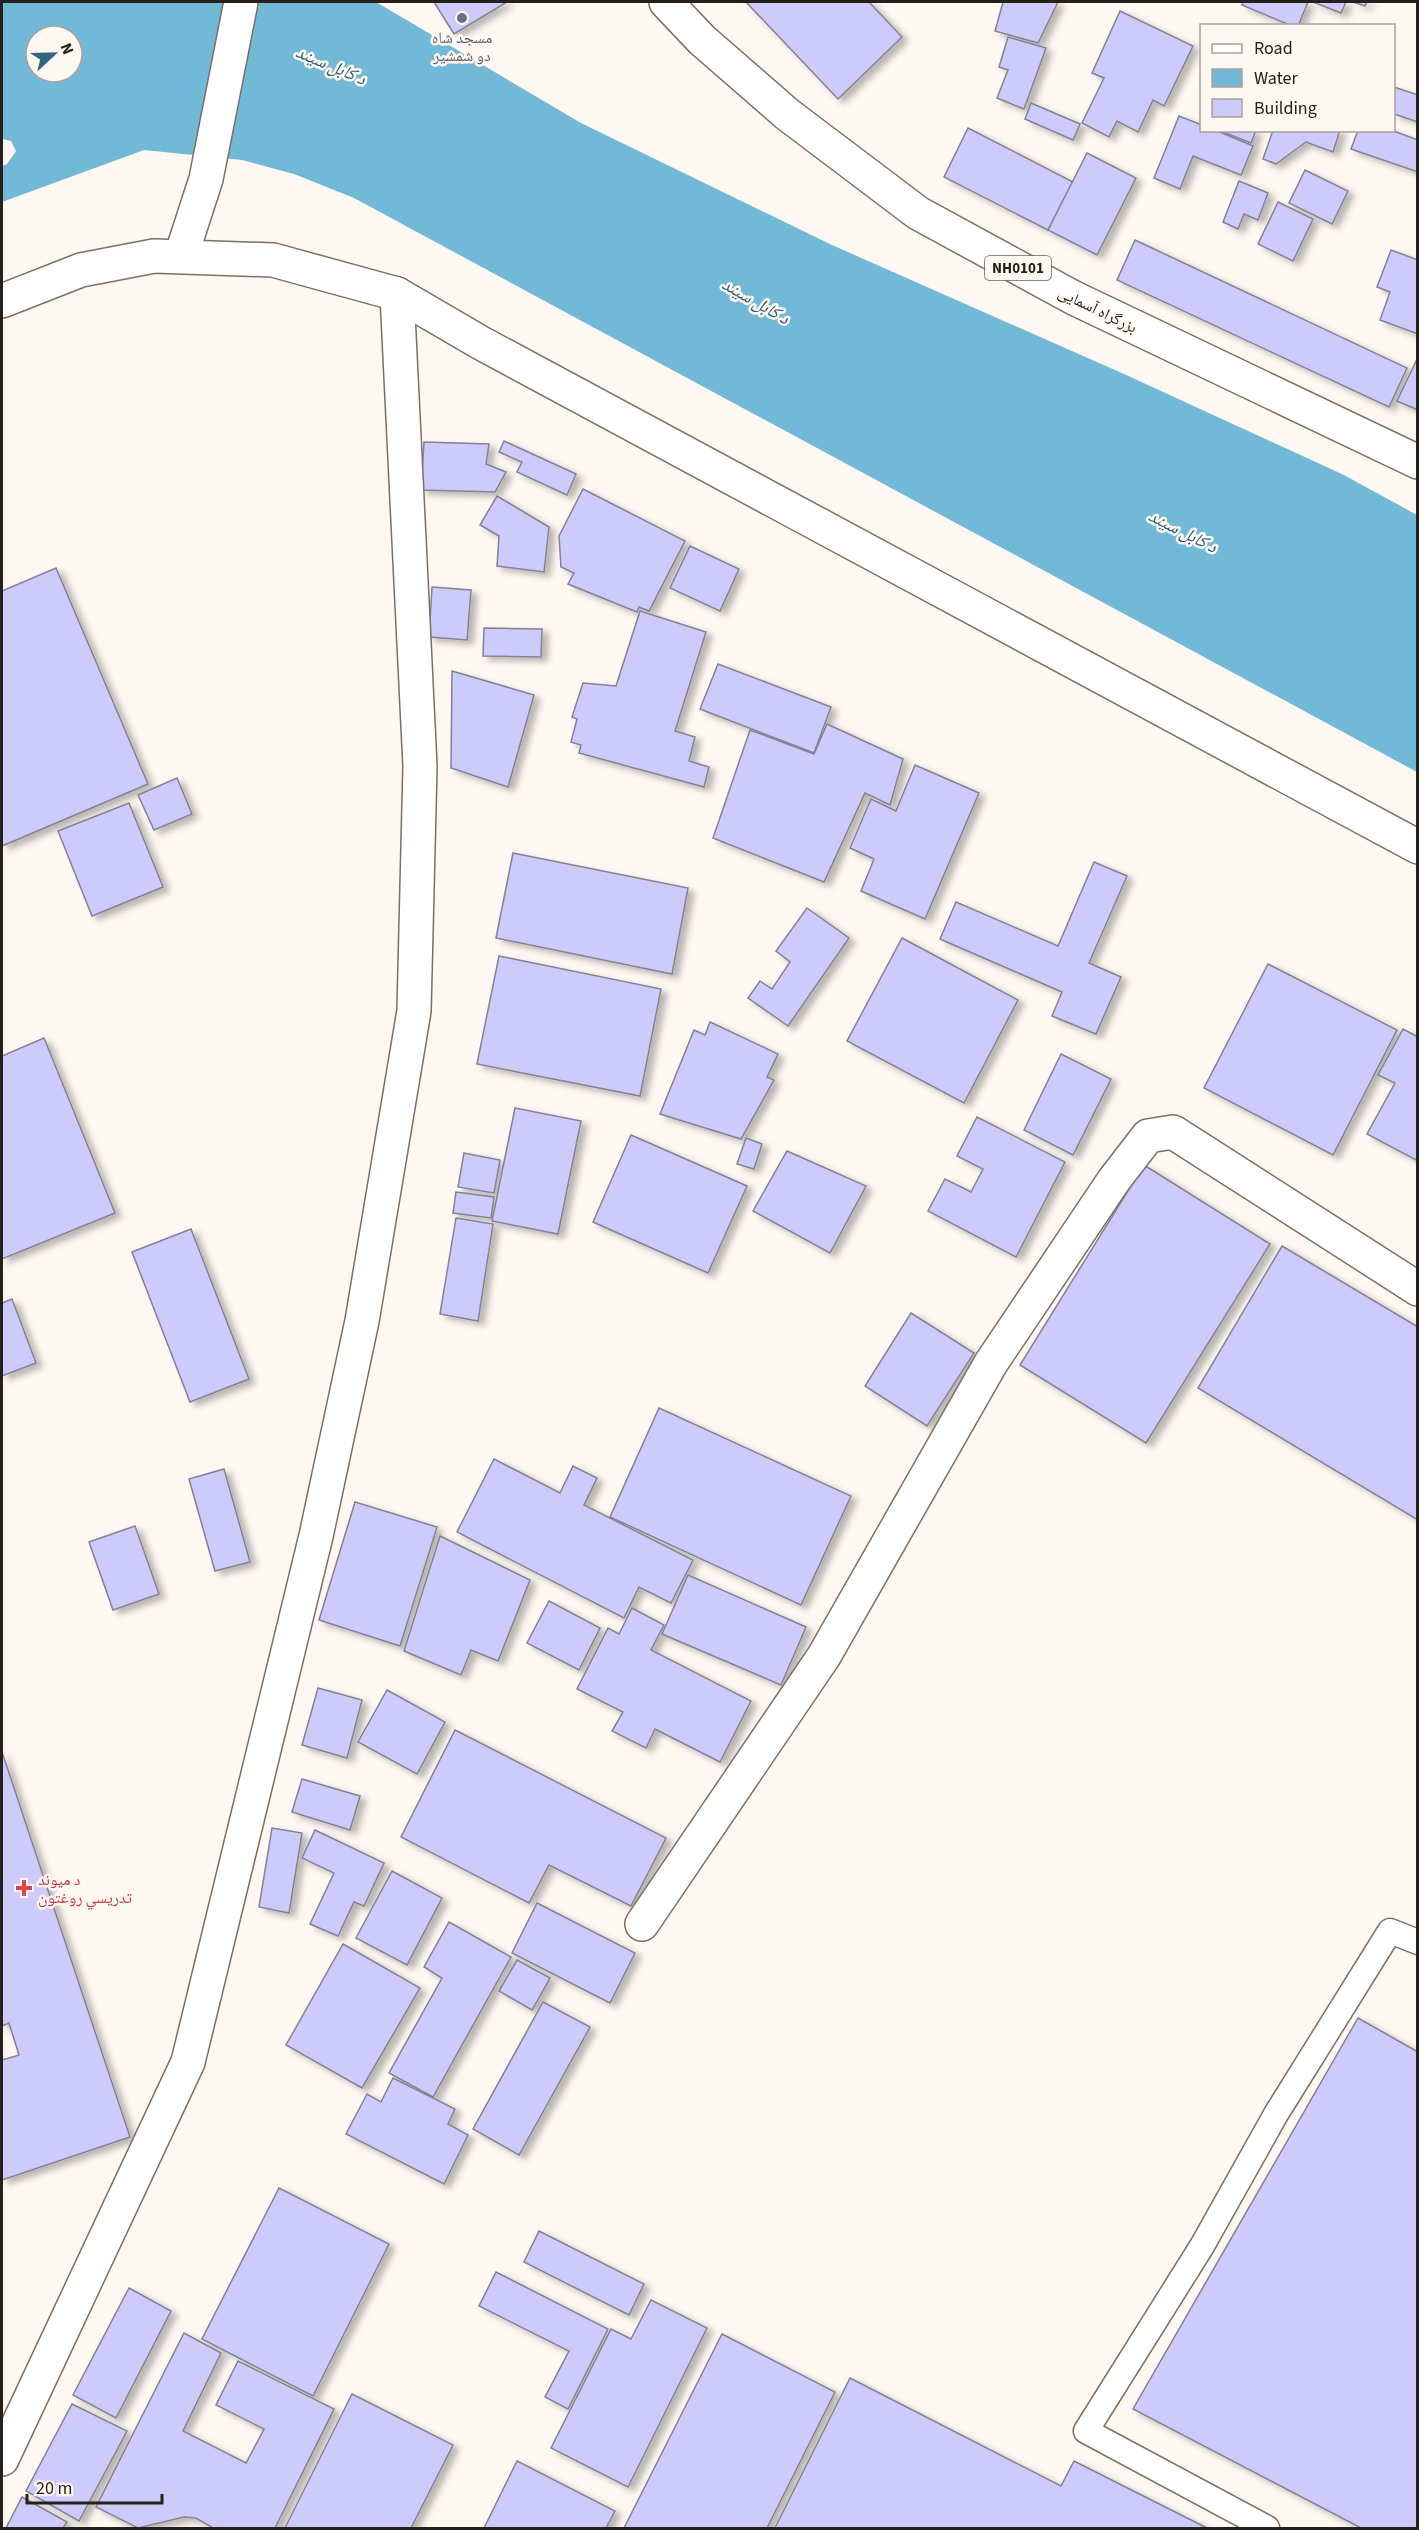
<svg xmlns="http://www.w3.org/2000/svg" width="1419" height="2530" font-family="'Source Sans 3','Noto Naskh Arabic',sans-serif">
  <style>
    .water { fill: #72b9d7; fill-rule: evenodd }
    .building { fill: #cccbfc; stroke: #828293; stroke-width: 1.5; filter: url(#shadow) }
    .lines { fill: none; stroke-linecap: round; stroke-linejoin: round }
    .lane-casing { stroke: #7d6f63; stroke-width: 27 }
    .street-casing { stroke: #7d6f63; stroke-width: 36 }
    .secondary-casing { stroke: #7d6f63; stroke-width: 36 }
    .highway-casing { stroke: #7d6f63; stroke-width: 36 }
    .lane { stroke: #fff; stroke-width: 24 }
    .street { stroke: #fff; stroke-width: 33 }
    .secondary { stroke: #fff; stroke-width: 33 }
    .highway { stroke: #fff; stroke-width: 33 }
    .worship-dot { fill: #6b7280; stroke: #fef7f2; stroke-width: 2 }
    .health-dot { fill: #e0444e; stroke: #fef7f2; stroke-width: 2 }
    .labels { text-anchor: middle; stroke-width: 5; stroke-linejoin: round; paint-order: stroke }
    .shield { fill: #fef7f2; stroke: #67605c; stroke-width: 1.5 }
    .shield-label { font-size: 15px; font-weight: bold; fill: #26201b }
    .worship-label { font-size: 16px; fill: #5b616d; stroke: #fef7f2 }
    .street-label { font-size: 16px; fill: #26201b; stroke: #fef7f2 }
    .health-label { font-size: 16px; fill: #be3a42; stroke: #fef7f2; text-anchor: start }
    .water-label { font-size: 18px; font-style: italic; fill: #275f75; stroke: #fef7f2 }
  </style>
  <defs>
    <filter id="shadow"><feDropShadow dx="6" dy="4" stdDeviation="3" flood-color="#0004"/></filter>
  </defs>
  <rect width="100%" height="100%" fill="#fef7f2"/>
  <path class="water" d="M2 2H376L581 123 832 245 1124 374 1344 475 1417 515V772L354 198 294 174 242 160 144 150 2 202V166L7 164 16 151 11 141 2 139ZM36 36H72V72H36Z"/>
  <g class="building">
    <path d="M434 2H507L454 34Z"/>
    <path d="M746 2H869L902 37 838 99Z"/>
    <path d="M1003 2H1058L1038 43 995 31Z"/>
    <path d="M1243 2H1308L1298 26H1292L1242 5Z"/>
    <path d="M1313 2H1346L1341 13Z"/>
    <path d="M1353 2H1367L1365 6Z"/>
    <path d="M1120 11 1193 46 1164 106 1153 100 1138 132 1117 121 1109 137 1082 123 1104 78 1092 73Z"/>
    <path d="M1008 37 1046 48 1024 109 997 98 1008 70 999 67Z"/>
    <path d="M1394 87 1418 95V122L1394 114Z"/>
    <path d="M1031 103 1080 124 1073 140 1025 119Z"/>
    <path d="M1179 116 1202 125V130H1215L1253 146 1241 175 1193 156 1180 189 1154 178Z"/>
    <path d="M968 128 1073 182 1048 230 944 177Z"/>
    <path d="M1218 130H1256L1251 143Z"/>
    <path d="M1273 130H1340L1333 152 1306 142 1276 164 1263 159Z"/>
    <path d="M1358 130H1391L1418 140V172L1351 149Z"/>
    <path d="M1087 153 1136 178 1097 255 1048 230Z"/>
    <path d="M1305 170 1348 191 1332 224 1289 203Z"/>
    <path d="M1239 181 1268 193 1258 220 1244 214 1238 229 1223 222Z"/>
    <path d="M1278 202 1313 219 1293 261 1258 244Z"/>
    <path d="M1135 240 1407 368 1389 407 1117 280Z"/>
    <path d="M1391 250 1418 260V334L1380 320 1390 292 1377 287Z"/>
    <path d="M1418 357V410L1397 401Z"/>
    <path d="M504 441 576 474 567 495 517 472 522 462 499 452Z"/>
    <path d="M424 442 489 444 486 464 506 472 495 492 421 490Z"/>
    <path d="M583 489 685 541 649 611 639 607 637 612 568 584 574 573 561 567 559 536Z"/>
    <path d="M497 496 549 527 544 572 497 566 499 536 480 525Z"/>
    <path d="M690 546 739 569 720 611 670 588Z"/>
    <path d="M56 568 148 784 2 846V591Z"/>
    <path d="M432 587 471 590 467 640 429 637Z"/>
    <path d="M640 611 706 632 675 731 695 737 689 761 709 767 704 787 579 753 581 745 571 742 577 719 572 717 583 683 616 686Z"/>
    <path d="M484 628 542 629 541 657 483 656Z"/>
    <path d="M718 664 831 707 814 753 700 709Z"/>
    <path d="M452 671 534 695 508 787 451 768Z"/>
    <path d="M827 724 903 759 890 805 865 793 824 882 713 838 750 730 814 754Z"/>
    <path d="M915 765 979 793 925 919 861 891 874 859 850 848 871 799 896 811Z"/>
    <path d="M177 778 192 814 154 830 138 795Z"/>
    <path d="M129 803 163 887 92 916 58 831Z"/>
    <path d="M513 853 688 888 672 974 496 938Z"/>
    <path d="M1094 862 1127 876 1089 963 1121 977 1096 1034 1052 1016 1062 992 940 939 956 902 1058 946Z"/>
    <path d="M807 908 849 938 788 1026 748 998 760 981 772 989 790 962 776 951Z"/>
    <path d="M902 938 1018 1000 964 1103 847 1041Z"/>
    <path d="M499 956 661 989 640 1096 477 1064Z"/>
    <path d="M1268 964 1397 1030 1333 1155 1204 1088Z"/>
    <path d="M710 1022 778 1054 767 1077 774 1080 741 1139 660 1114 694 1030 705 1035Z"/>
    <path d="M1403 1029 1418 1037V1161L1367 1134 1395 1083 1378 1075Z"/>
    <path d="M44 1038 115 1213 2 1259V1056Z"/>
    <path d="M1061 1054 1111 1079 1073 1155 1024 1130Z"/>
    <path d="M515 1108 581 1121 558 1234 492 1221Z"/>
    <path d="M977 1117 1065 1162 1016 1257 928 1211 945 1179 971 1192 983 1169 957 1156Z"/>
    <path d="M631 1135 747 1186 708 1273 593 1222Z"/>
    <path d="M746 1138 762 1144 754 1169 737 1164Z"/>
    <path d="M787 1151 866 1186 830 1253 753 1211Z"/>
    <path d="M464 1153 500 1160 494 1193 458 1187Z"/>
    <path d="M1144 1165 1270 1244 1146 1443 1020 1365Z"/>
    <path d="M456 1192 494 1197 491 1218 453 1213Z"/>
    <path d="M456 1218 493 1224 478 1321 440 1314Z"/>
    <path d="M191 1229 249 1379 190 1402 132 1252Z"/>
    <path d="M1282 1246 1418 1327V1520L1198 1388Z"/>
    <path d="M12 1299 36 1363 2 1376V1303Z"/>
    <path d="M911 1313 974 1353 927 1426 865 1386Z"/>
    <path d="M659 1408 851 1496 801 1605 610 1517Z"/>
    <path d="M494 1459 560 1493 573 1466 597 1478 584 1505 693 1560 671 1603 639 1587 624 1618 457 1532Z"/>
    <path d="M224 1469 250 1562 215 1571 189 1479Z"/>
    <path d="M355 1502 437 1527 400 1646 319 1620Z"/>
    <path d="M135 1526 159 1594 113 1610 89 1542Z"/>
    <path d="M440 1536 530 1580 498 1661 471 1650 461 1675 404 1651Z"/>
    <path d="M688 1575 806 1627 781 1685 662 1634Z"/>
    <path d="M549 1601 600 1628 579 1670 527 1643Z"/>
    <path d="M632 1608 664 1625 651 1650 751 1701 720 1762 655 1729 646 1748 612 1731 623 1712 577 1689 608 1628 619 1634Z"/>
    <path d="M318 1688 362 1700 347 1758 302 1745Z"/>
    <path d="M387 1690 445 1722 417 1774 358 1742Z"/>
    <path d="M455 1730 666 1838 631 1906 549 1865 529 1903 401 1837Z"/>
    <path d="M2 1752 130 2137 2 2180V2060L19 2055 9 2023 2 2026Z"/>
    <path d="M302 1779 360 1796 350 1830 292 1812Z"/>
    <path d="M272 1828 302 1833 289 1913 259 1907Z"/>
    <path d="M315 1830 384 1863 364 1906 354 1902 338 1936 310 1924 334 1873 302 1858Z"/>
    <path d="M392 1871 442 1898 407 1965 356 1938Z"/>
    <path d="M537 1903 635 1953 610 2003 512 1953Z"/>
    <path d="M449 1922 511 1957 433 2097 389 2073 442 1978 424 1967Z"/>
    <path d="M343 1944 420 1988 362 2088 286 2045Z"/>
    <path d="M517 1960 550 1978 532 2010 499 1991Z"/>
    <path d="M543 2002 590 2027 519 2155 473 2129Z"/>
    <path d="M1358 2018 1418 2052V2528H1361L1133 2409Z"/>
    <path d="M393 2078 455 2109 448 2124 468 2135 444 2184 346 2134 367 2094 381 2102Z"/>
    <path d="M279 2188 389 2244 313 2396 202 2339Z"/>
    <path d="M539 2231 644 2284 629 2315 524 2262Z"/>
    <path d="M496 2272 608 2329 568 2409 545 2397 569 2351 479 2306Z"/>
    <path d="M129 2288 171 2311 116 2418 73 2395Z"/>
    <path d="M651 2300 707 2328 628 2487 551 2448 611 2329 631 2339Z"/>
    <path d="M184 2333 221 2353 183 2431 246 2463 264 2429 216 2405 238 2361 334 2409 275 2528H213L196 2518 184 2517 138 2528 96 2507Z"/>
    <path d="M722 2334 835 2392 767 2528H624Z"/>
    <path d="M850 2378 1061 2486 1074 2461 1207 2528H775Z"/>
    <path d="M352 2394 453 2445 411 2528H285Z"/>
    <path d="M72 2404 127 2431 79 2521 26 2491Z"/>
    <path d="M517 2461 615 2511 606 2528H484Z"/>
    <path d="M22 2497 67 2522 63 2528H6Z"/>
  </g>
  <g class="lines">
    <defs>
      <path id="lane" d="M1267 2528 1086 2431 1202 2246 1276 2114 1390 1931 1418 1942"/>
      <g id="street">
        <path d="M642 1924 824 1656 991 1363 1114 1180 1148 1136 1173 1132 1418 1289"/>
        <path d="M2 2459 188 2062 316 1536 362 1321 414 1011 420 766 397 294"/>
      </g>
      <g id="secondary">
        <path d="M181 256 206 179 241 2"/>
        <path d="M2 301 81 270 154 256 273 260 397 294 481 343 1418 847"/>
      </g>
      <path id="highway" d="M666 2 702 40 787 114 918 213 1074 298 1418 462"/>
    </defs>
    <use href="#lane" class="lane-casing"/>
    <use href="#street" class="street-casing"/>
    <use href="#secondary" class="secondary-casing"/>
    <use href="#highway" class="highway-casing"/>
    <use href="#lane" class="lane"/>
    <use href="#street" class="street"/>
    <use href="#secondary" class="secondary"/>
    <use href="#highway" class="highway"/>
  </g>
  <circle class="worship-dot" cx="462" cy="18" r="6"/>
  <path class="health-dot" d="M21 1879h6v6h6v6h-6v6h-6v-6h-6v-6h6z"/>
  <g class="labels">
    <rect class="shield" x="985" y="256" width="66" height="24" rx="4.5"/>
    <g class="shield-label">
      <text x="1018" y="273">NH0101</text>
    </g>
    <g class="worship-label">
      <text x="462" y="43">مسجد شاه<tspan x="462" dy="18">دو شمشیر</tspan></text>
    </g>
    <g class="street-label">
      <text transform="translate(1098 309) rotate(26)" y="6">بزرگراه آسمایی</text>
    </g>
    <g class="health-label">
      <text x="38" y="1885">د میوند<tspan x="38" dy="18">تدریسي روغتون</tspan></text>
    </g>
    <g class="water-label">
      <text transform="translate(331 65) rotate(23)" y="6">د کابل سيند</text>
      <text transform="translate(756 301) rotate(30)" y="6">د کابل سيند</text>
      <text transform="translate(1183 531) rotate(27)" y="6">د کابل سيند</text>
    </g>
  </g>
  <rect width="1419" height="2530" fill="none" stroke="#26201b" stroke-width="6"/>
  <rect x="1200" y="24" width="195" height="108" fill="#fef7f2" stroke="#a8a19c" stroke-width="1.5"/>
  <rect x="1212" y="44" width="30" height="9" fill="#ffffff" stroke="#a8a19c" stroke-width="1.5"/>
  <text x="1254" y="54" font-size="18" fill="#26201b">Road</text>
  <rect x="1212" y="69" width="30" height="18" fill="#72b9d7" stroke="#a8a19c" stroke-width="1.5"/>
  <text x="1254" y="84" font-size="18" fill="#26201b">Water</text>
  <rect x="1212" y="99" width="30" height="18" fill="#cccbfc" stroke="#a8a19c" stroke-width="1.5"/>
  <text x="1254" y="114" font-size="18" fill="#26201b">Building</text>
  <g transform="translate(54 54) rotate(68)"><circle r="28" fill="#fef7f2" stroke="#a8a19c" stroke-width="1.5"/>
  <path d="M0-4.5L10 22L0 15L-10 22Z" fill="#2c6980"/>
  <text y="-9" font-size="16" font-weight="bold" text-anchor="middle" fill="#26201b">N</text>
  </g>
  <path d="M27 2494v9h135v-9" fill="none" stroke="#26201b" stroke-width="3"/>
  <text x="36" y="2494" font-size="18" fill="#26201b" stroke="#fef7f2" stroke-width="4.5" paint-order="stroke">20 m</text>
</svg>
